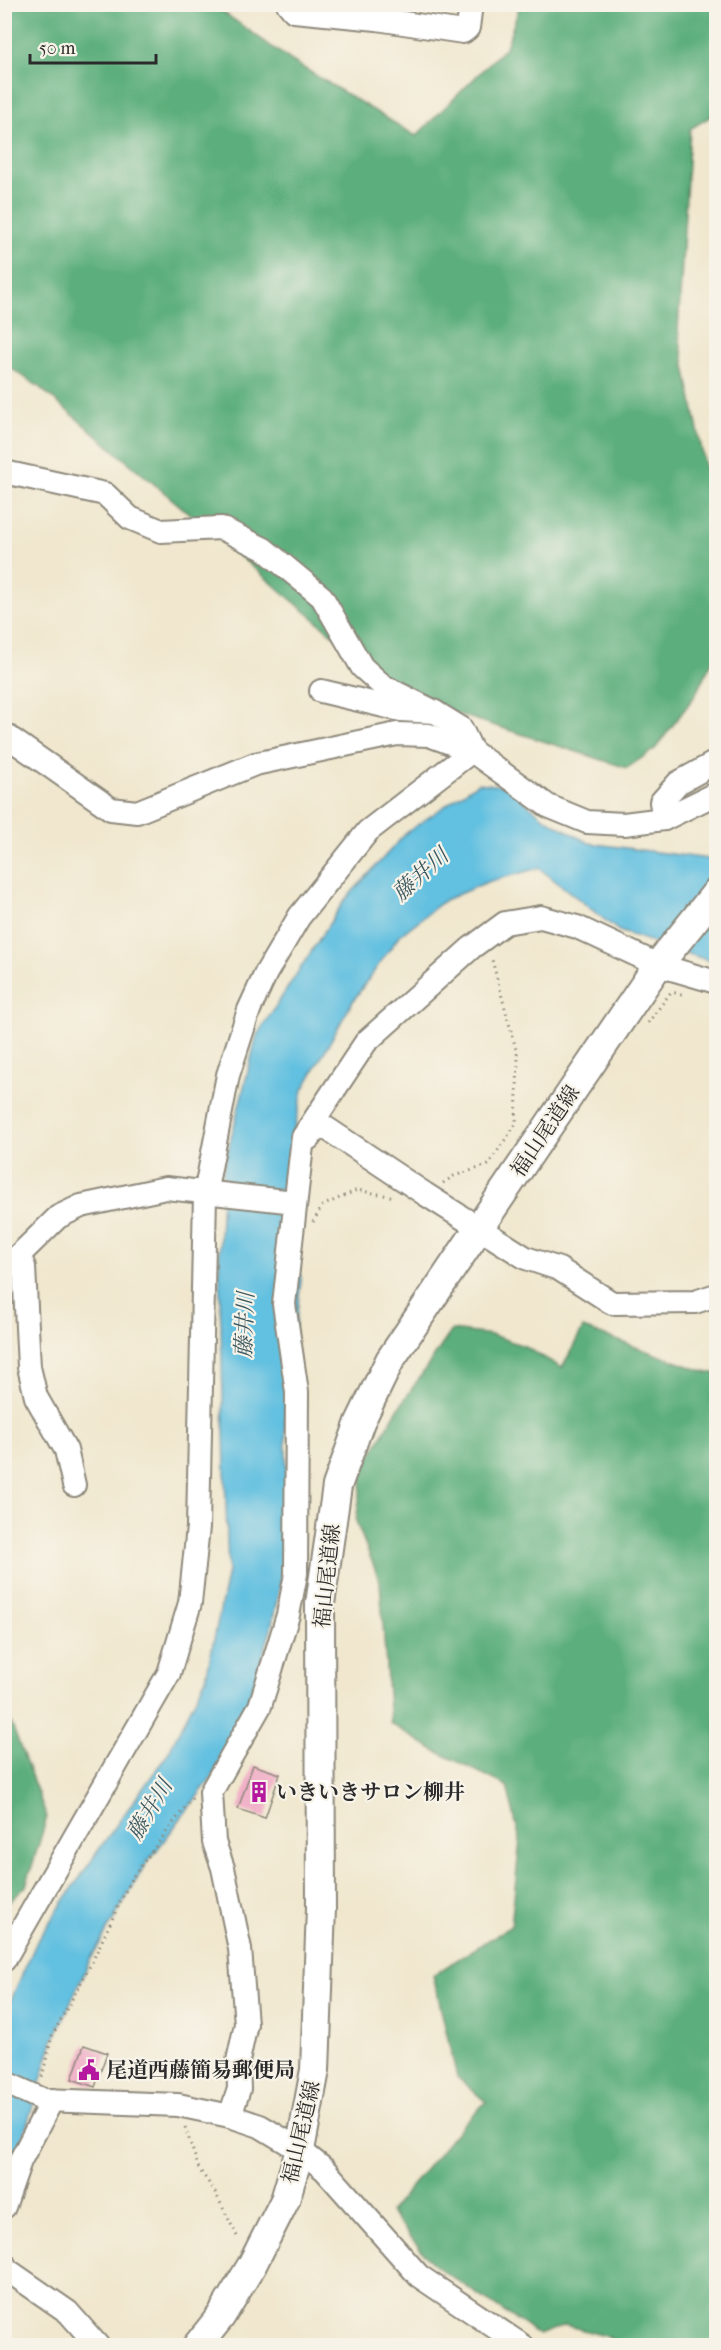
<svg xmlns="http://www.w3.org/2000/svg" width="721" height="2350" font-family="'IM FELL French Canon','Noto Serif JP',serif">
  <style>
    .forest { fill: #5cae7b; stroke: #446c53; stroke-width: 1.5 }
    .water { fill: #62c0e0; stroke: #467686; stroke-width: 1.5 }
    .building { fill: #f0abc5 }
    .lines { fill: none; stroke-linecap: round; stroke-linejoin: round }
    .minor-casing { stroke: #8e897c; stroke-width: 26 }
    .major-casing { stroke: #8e897c; stroke-width: 32 }
    .path { stroke: #8e897c; stroke-width: 3; stroke-dasharray: 1.5 4.5; stroke-linecap: butt }
    .minor { stroke: #fff; stroke-width: 22 }
    .major { stroke: #fff; stroke-width: 28 }
    .labels { text-anchor: middle; stroke-width: 4.5; stroke-linejoin: round; paint-order: stroke }
    .street-label { font-size: 21px; fill: #2b2b2b; stroke: #f7f3e8 }
    .poi-label { font-size: 21px; font-weight: bold; fill: #2b2b2b; stroke: #f7f3e8; text-anchor: start }
    .water-label { font-size: 22px; font-style: italic; fill: #3c5861; stroke: #f7f3e8 }
  </style>
  <rect width="100%" height="100%" fill="#f7f3e8"/>
  <filter id="ink" filterUnits="userSpaceOnUse"><feTurbulence type="fractalNoise" baseFrequency=".0167" numOctaves="2"/><feDisplacementMap in="SourceGraphic" scale="12" xChannelSelector="R" yChannelSelector="G"/><feConvolveMatrix kernelMatrix="1 2 1 2 8 2 1 2 1" color-interpolation-filters="sRGB"/></filter>
  <filter id="wash" filterUnits="userSpaceOnUse"><feTurbulence type="fractalNoise" baseFrequency=".008" numOctaves="4" result="noise"/><feDisplacementMap in="SourceGraphic" scale="24" xChannelSelector="R" yChannelSelector="G"/><feGaussianBlur stdDeviation="1.35" result="paint"/><feColorMatrix in="noise" values="0 0 0 0 0 0 0 0 0 0 0 0 0 0 0 0 0 1.4 0 .05"/><feComposite in="paint" operator="in"/></filter>
  <g filter="url(#wash)">
    <rect width="100%" height="100%" fill="#f0e7ce"/>
    <g class="forest">
      <path d="M4 5H213L292 61 416 136 506 47 520 5H716V113L690 129 678 331 716 520V654L694 697 655 749 627 768 408 698 39 387 5 364Z"/>
      <path d="M583 1328 708 1373H716V2345H624L605 2336 565 2325 539 2335 434 2265 390 2212 463 2124 486 2102 457 2077 433 1975 511 1926 520 1840 507 1786 434 1750 390 1723 380 1582 356 1521 364 1467 396 1412 452 1330 492 1335 524 1346 562 1368Z"/>
      <path d="M5 1707 47 1817 26 1886 5 1906Z"/>
    </g>
    <path class="water" d="M478 783 505 786 546 819 589 843 716 860V963L619 931 539 868 487 882 445 900 399 936 353 1001 303 1090 287 1164 301 1280 285 1409 288 1547 270 1633 245 1711 212 1777 144 1867 90 1960 53 2041 5 2195V2013L38 1939 100 1848 167 1755 206 1678 228 1572 219 1259 223 1170 257 1035 344 901 406 833Z"/>
    <g id="blocks">
      <g class="building">
        <path d="M253 1765 280 1774 265 1818 238 1809Z"/>
        <path d="M84 2045 107 2053 95 2087 72 2079Z"/>
      </g>
    </g>
  </g>
  <g filter="url(#ink)">
    <use href="#blocks" fill-opacity="0" stroke="#8e897c" stroke-width="1.5"/>
    <g class="lines">
      <defs>
        <g id="minor">
          <path d="M288 4 294 11 377 19 463 32 468 28 471 4"/>
          <path d="M4 472 105 494 130 518 161 531 221 528 264 549 322 597 362 667 383 686 435 712"/>
          <path d="M321 691 401 710 435 712 461 728 472 751"/>
          <path d="M4 734 111 809 137 812 255 764 397 734 429 735 472 751 548 806 587 822 624 824 664 819 711 796 716 795"/>
          <path d="M664 819 661 802 678 783 716 762"/>
          <path d="M305 1137 309 1138 320 1124 425 1194 526 1258 559 1269 612 1303 695 1302 716 1295"/>
          <path d="M19 1255 24 1267 29 1367 36 1397 66 1450 74 1485"/>
          <path d="M4 1270 58 1217 81 1206 166 1188 295 1202"/>
          <path d="M4 1960 169 1673 190 1603 198 1527 205 1194 228 1075 249 1010 266 973 299 917 368 831 472 751"/>
          <path d="M4 2082 44 2100 178 2105 230 2116 260 2126 300 2150 325 2170 419 2276 523 2346"/>
          <path d="M230 2116 239 2089 238 2061 246 2024 240 1949 223 1868 214 1842 211 1792 260 1706 288 1615 296 1574 297 1392 284 1304 303 1137 366 1042 471 948 505 923 541 917 577 927 658 965 716 982"/>
          <path d="M4 2207 20 2161 52 2100"/>
          <path d="M4 2264 6 2269 68 2312 98 2346"/>
        </g>
        <path id="major" d="M197 2346 221 2316 252 2265 285 2200 300 2150 315 2070 321 1908 320 1604 337 1486 360 1422 390 1360 479 1228 658 965 716 893"/>
      </defs>
      <use href="#minor" class="minor-casing"/>
      <use href="#major" class="major-casing"/>
      <g class="path">
        <path d="M648 1023 671 992 686 995"/>
        <path d="M443 1183 454 1176 488 1165 516 1124 518 1057 491 956"/>
        <path d="M313 1222 322 1206 357 1190 395 1197"/>
        <path d="M42 2077 52 2036 92 1962 131 1879 192 1798"/>
        <path d="M185 2127 199 2169 214 2190 239 2240"/>
      </g>
      <use href="#minor" class="minor"/>
      <use href="#major" class="major"/>
    </g>
  </g>
  <defs>
    <symbol id="building-bare" viewBox="-9 -9 18 18"><path d="M-4-6H4V6H1V3H-1V6H-4ZM-2.5-4.3h1.7v1.8h-1.7ZM.8-4.3h1.7v1.8H.8ZM-2.5-1h1.7V.8h-1.7ZM.8-1h1.7V.8H.8Z" fill="#b5179e" stroke="#f7f3e8" stroke-width="2.5" paint-order="stroke"/></symbol>
    <symbol id="civic-bare" viewBox="-9 -9 18 18"><path d="M-.6-6.5H3V-4.5H.6V-3L4-1V1h2V6H-6V1h2V-1L-.6-3ZM-1.2 2.5V6h2.4V2.5Z" fill="#b5179e" stroke="#f7f3e8" stroke-width="2.5" paint-order="stroke"/></symbol>
  </defs>
  <g fill-rule="evenodd">
    <use href="#building-bare" x="244" y="1777" width="30" height="30"/>
    <use href="#civic-bare" x="74" y="2055" width="30" height="30"/>
  </g>
  <g class="labels">
    <g class="street-label">
      <text transform="translate(545 1131) rotate(-56)" y="7">福山尾道線</text>
      <text transform="translate(327 1576) rotate(-84)" y="7">福山尾道線</text>
      <text transform="translate(301 2132) rotate(-77)" y="7">福山尾道線</text>
    </g>
    <g class="poi-label">
      <text x="276" y="1799">いきいきサロン柳井</text>
      <text x="106" y="2077">尾道西藤簡易郵便局</text>
    </g>
    <g class="water-label">
      <text transform="translate(420 874) rotate(-42)" y="8">藤井川</text>
      <text transform="translate(244 1325) rotate(-88)" y="8">藤井川</text>
      <text transform="translate(149 1809) rotate(-59)" y="8">藤井川</text>
    </g>
  </g>
  <rect width="721" height="2350" fill="none" stroke="#f7f3e8" stroke-width="24"/>
  <path d="M30 54v9h126v-9" fill="none" stroke="#2b2b2b" stroke-width="3"/>
  <text x="39" y="54" font-size="18" fill="#2b2b2b" stroke="#f7f3e8" stroke-width="4.5" paint-order="stroke">50 m</text>
</svg>
